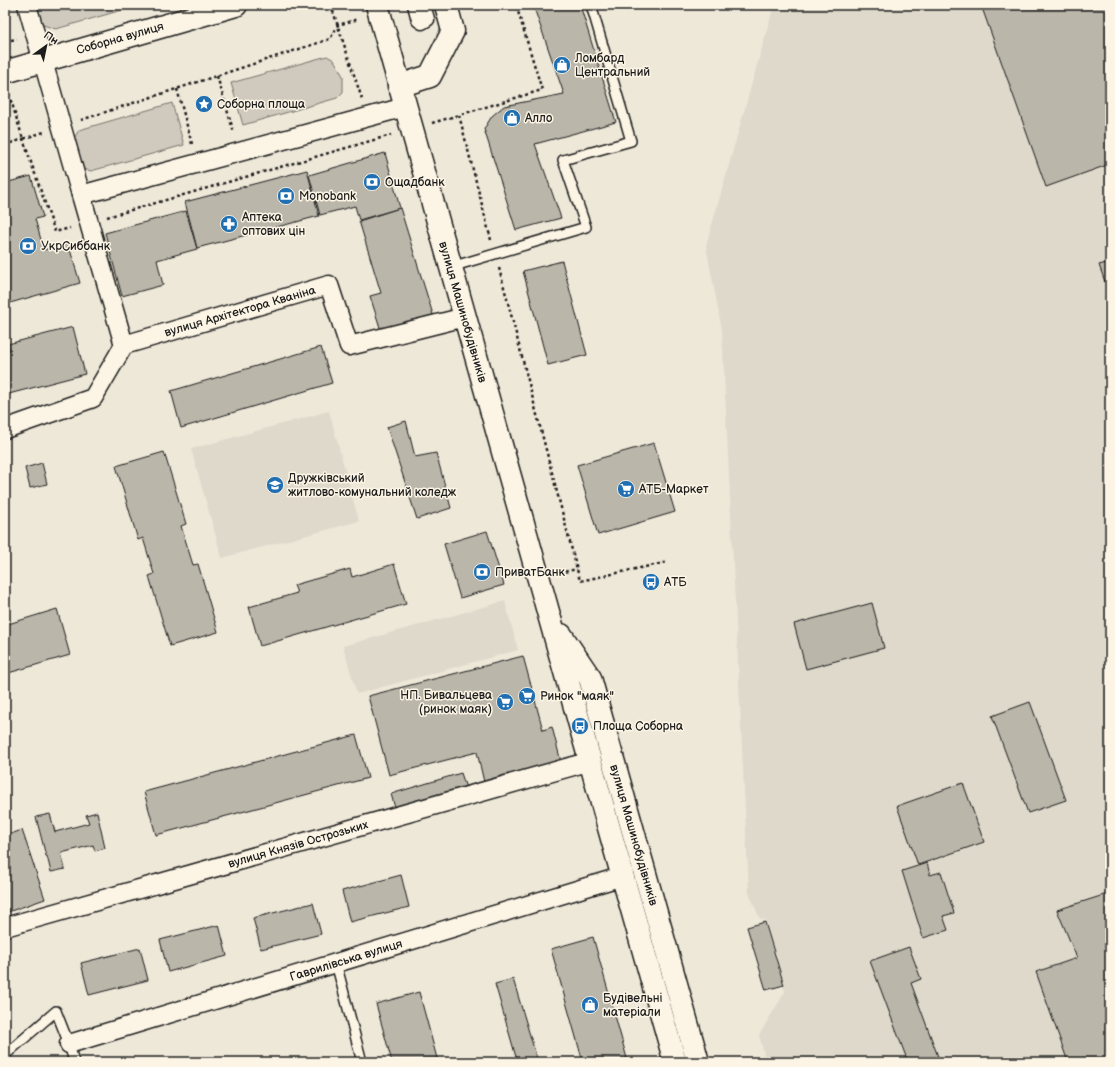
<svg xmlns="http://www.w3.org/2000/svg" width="1115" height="1067" font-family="'Balsamiq Sans',sans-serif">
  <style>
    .built { fill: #ded9cb }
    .green { fill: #cfcabd; stroke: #76736c }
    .building { fill: #bab6aa; stroke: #1c1c1c }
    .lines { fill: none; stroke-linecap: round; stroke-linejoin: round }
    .service-casing { stroke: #1c1c1c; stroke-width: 12 }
    .pedestrian-casing { stroke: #1c1c1c; stroke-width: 17 }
    .minor-casing { stroke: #1c1c1c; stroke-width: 21 }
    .tertiary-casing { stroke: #1c1c1c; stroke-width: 25 }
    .path { stroke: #1c1c1c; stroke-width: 2.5; stroke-dasharray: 3 3; stroke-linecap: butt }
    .service { stroke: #fcf5e5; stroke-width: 9 }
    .pedestrian { stroke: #fcf5e5; stroke-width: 14 }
    .minor { stroke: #fcf5e5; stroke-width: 18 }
    .tertiary { stroke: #fcf5e5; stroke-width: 22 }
    .labels { text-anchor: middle; stroke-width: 3; stroke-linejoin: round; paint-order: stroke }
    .street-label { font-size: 12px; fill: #1c1c1c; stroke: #fcf5e5 }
    .poi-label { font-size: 12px; fill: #1c1c1c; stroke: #fcf5e5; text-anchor: start }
  </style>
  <rect width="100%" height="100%" fill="#eee8d9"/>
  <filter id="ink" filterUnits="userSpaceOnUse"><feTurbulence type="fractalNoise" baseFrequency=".025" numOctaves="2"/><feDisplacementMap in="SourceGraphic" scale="8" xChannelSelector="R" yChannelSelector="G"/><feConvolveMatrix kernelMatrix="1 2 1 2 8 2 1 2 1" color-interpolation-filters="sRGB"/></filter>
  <g filter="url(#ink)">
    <g class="built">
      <path d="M774 5H1110V1062H766L759 1035 785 992 766 920 760 919 749 893 722 330 706 246Z"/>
      <path d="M329 411 359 521 222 558 191 449Z"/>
      <path d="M505 601 518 650 357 694 343 646Z"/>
    </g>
    <g class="green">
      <path d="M36 5H135L136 6 56 29 43 25 35 11Z"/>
      <path d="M327 56 334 60 343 76V92L337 98 243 125 231 83Z"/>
      <path d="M172 103 184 145 91 171 79 168 73 140 79 130Z"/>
    </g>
    <g class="building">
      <path d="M533 5H580L616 122 535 144 561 218 516 230 484 129 492 116 504 106 564 94Z"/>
      <path d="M981 5H1110V164L1046 187Z"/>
      <path d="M385 153 400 208 359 220 355 206 320 215 309 175Z"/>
      <path d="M307 170 319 216 197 248 185 202Z"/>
      <path d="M31 176 43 217 35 219 44 250 68 243 80 283 10 303 5 286V183Z"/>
      <path d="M400 208 435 321 383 337 370 296 381 293 359 221Z"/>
      <path d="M186 211 197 249 157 260 163 285 122 296 105 233Z"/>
      <path d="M562 261 587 355 548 365 523 271Z"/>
      <path d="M1110 262V296L1099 265Z"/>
      <path d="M73 327 85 374 5 395V352L10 350 8 344Z"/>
      <path d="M321 347 332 383 181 428 171 391Z"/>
      <path d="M406 421 415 457 436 453 451 508 417 519 387 427Z"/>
      <path d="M654 443 675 512 598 535 577 465Z"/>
      <path d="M164 452 186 524 181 526 193 565 198 564 218 632 170 646 149 576 154 574 143 538 138 540 116 466Z"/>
      <path d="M42 463 47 484 30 488 25 468Z"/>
      <path d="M487 531 504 585 460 598 444 544Z"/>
      <path d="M394 564 406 604 260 646 249 607 297 593 294 585 350 569 352 577Z"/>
      <path d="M872 603 884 648 806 669 794 624Z"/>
      <path d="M57 609 70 655 5 674V625Z"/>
      <path d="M523 656 543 730 552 727 561 762 484 782 477 752 389 775 368 696Z"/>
      <path d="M1030 702 1066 800 1028 813 992 716Z"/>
      <path d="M356 735 368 778 156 835 144 792Z"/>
      <path d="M461 773 467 791 396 811 391 794Z"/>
      <path d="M963 783 984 842 918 865 897 806Z"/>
      <path d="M97 812 105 848 95 851 93 845 61 853 65 869 51 872 47 856H46L36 817 50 814 55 832 89 823 86 815Z"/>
      <path d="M22 830 45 899 5 913V836Z"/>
      <path d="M927 863 930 875 941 872 954 913 943 916 948 930 923 938 902 871Z"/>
      <path d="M401 875 409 907 350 922 342 891Z"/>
      <path d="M1110 893V1062H1068L1036 972 1077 958 1057 910Z"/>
      <path d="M313 903 321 934 261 949 253 918Z"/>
      <path d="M765 922 784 985 766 990 747 927Z"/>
      <path d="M219 925 227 956 168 972 160 940Z"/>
      <path d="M593 937 628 1062H583L551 949Z"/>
      <path d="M909 947 921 979 911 983 940 1062H908L870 961Z"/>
      <path d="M140 948 148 980 89 995 81 963Z"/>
      <path d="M513 979 538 1062H499L516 1057 495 984Z"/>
      <path d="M419 992 438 1062H392L376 1004Z"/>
    </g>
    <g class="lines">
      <defs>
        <g id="service">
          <path d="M451 267 586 227 563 160 631 141 591 5"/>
          <path d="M336 963 362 1062"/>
          <path d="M5 1055 56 1011 69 1044 74 1062"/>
        </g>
        <path id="pedestrian" d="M415 5 419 20 422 22 427 19 423 5"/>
        <g id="minor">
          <path d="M27 5 81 195 405 107"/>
          <path d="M81 195 124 345"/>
          <path d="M5 429 93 398 124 345 329 285 349 346 465 317"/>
          <path d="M5 927 591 761"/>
          <path d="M69 1044 623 876"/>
        </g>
        <g id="tertiary">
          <path d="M377 5 675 1062"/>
          <path d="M5 72 236 5"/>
          <path d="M399 86 430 76 453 31 446 5"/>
          <path d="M561 635 590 678 698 1062"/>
        </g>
      </defs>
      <use href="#service" class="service-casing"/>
      <use href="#pedestrian" class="pedestrian-casing"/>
      <use href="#minor" class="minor-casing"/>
      <use href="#tertiary" class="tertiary-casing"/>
      <g class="path">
        <path d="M331 5 362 99"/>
        <path d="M5 41 17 39"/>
        <path d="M217 76 234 133"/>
        <path d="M177 89 192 144"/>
        <path d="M9 94 23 139 44 132"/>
        <path d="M81 120 330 39 338 25 355 20 357 17"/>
        <path d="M432 123 459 115"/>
        <path d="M5 145 23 139 55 232 70 228"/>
        <path d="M107 217 391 135"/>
        <path d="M491 240 459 115 542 90 516 5"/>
        <path d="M499 268 580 581 668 562"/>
        <path d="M559 573 577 569"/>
      </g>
      <use href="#service" class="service"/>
      <use href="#pedestrian" class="pedestrian"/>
      <use href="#minor" class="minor"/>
      <use href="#tertiary" class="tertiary"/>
    </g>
  </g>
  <defs>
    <symbol id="shop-disc" viewBox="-11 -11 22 22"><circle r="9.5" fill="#1f6fb2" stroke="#fcf5e5"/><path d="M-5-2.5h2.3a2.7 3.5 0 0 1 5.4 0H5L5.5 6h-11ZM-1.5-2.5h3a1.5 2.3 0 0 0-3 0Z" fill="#fff"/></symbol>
    <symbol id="sight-disc" viewBox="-11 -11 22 22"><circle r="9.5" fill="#1f6fb2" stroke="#fcf5e5"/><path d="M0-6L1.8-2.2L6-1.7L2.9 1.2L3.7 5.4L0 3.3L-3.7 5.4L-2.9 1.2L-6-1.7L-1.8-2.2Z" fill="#fff"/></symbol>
    <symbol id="bank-disc" viewBox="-11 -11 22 22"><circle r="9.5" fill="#1f6fb2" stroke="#fcf5e5"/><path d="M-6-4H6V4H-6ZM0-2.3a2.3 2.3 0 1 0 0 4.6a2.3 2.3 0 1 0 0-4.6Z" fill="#fff"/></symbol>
    <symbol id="pharmacy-disc" viewBox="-11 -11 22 22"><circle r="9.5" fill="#1f6fb2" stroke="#fcf5e5"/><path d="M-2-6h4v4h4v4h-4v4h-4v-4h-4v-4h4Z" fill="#fff"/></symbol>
    <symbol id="university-disc" viewBox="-11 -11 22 22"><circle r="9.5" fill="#1f6fb2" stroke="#fcf5e5"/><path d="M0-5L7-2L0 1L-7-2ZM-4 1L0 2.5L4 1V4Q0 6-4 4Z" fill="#fff"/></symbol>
    <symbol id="supermarket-disc" viewBox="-11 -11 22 22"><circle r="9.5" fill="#1f6fb2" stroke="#fcf5e5"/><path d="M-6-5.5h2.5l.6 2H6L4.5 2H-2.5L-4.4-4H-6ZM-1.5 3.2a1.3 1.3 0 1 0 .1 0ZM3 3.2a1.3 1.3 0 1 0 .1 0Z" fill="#fff"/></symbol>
    <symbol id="bus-disc" viewBox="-11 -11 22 22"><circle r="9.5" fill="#1f6fb2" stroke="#fcf5e5"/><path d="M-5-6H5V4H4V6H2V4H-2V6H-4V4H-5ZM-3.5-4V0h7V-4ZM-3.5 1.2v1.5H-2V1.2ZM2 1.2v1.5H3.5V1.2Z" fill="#fff"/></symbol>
  </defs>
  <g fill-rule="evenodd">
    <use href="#shop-disc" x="552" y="55" width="20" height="20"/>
    <use href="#sight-disc" x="194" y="94" width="20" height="20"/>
    <use href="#shop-disc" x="502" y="108" width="20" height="20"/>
    <use href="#bank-disc" x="362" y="172" width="20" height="20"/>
    <use href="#bank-disc" x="276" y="186" width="20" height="20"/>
    <use href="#pharmacy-disc" x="219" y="214" width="20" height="20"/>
    <use href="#bank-disc" x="18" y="236" width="20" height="20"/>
    <use href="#university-disc" x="265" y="475" width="20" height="20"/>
    <use href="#supermarket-disc" x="616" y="479" width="20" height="20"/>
    <use href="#bank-disc" x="472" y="562" width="20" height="20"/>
    <use href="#bus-disc" x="641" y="572" width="20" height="20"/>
    <use href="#supermarket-disc" x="517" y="686" width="20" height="20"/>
    <use href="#supermarket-disc" x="495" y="692" width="20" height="20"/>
    <use href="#bus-disc" x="570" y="716" width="20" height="20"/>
    <use href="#shop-disc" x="580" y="995" width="20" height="20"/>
  </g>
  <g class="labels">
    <g class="street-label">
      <text transform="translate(120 38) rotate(-16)" y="4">Соборна вулиця</text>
      <text transform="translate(240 311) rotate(-16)" y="4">вулиця Архітектора Кваніна</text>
      <text transform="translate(463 312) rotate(74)" y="4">вулиця Машинобудівників</text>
      <text transform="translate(634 835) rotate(74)" y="4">вулиця Машинобудівників</text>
      <text transform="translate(298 844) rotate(-16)" y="4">вулиця Князів Острозьких</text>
      <text transform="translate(346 960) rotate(-17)" y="4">Гаврилівська вулиця</text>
    </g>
    <g class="poi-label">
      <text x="575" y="62">Ломбард<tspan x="575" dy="14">Центральний</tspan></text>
      <text x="217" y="108">Соборна площа</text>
      <text x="525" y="122">Алло</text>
      <text x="385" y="186">Ощадбанк</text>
      <text x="299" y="200">Monobank</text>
      <text x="242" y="221">Аптека<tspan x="242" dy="14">оптових цін</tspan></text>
      <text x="41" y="250">УкрСиббанк</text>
      <text x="288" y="482">Дружківський<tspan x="288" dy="14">житлово-комунальний коледж</tspan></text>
      <text x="639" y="493">АТБ-Маркет</text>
      <text x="495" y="576">ПриватБанк</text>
      <text x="664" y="586">АТБ</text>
      <text x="492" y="699" text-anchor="end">НП. Бивальцева<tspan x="492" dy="14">(ринок маяк)</tspan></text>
      <text x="540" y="700">Ринок "маяк"</text>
      <text x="593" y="730">Площа Соборна</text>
      <text x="603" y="1002">Будівельні<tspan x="603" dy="14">матеріали</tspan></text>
    </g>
  </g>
  <rect width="1115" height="1067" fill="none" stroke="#fcf5e5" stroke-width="20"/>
  <rect x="10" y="10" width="1095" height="1047" fill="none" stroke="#1c1c1c" stroke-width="1.5" filter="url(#ink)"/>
  <g transform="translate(46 46) rotate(33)" stroke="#fcf5e5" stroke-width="3" paint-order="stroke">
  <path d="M0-3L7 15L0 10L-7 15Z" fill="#1c1c1c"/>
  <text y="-6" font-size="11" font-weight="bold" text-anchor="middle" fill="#1c1c1c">Пн</text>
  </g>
</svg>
